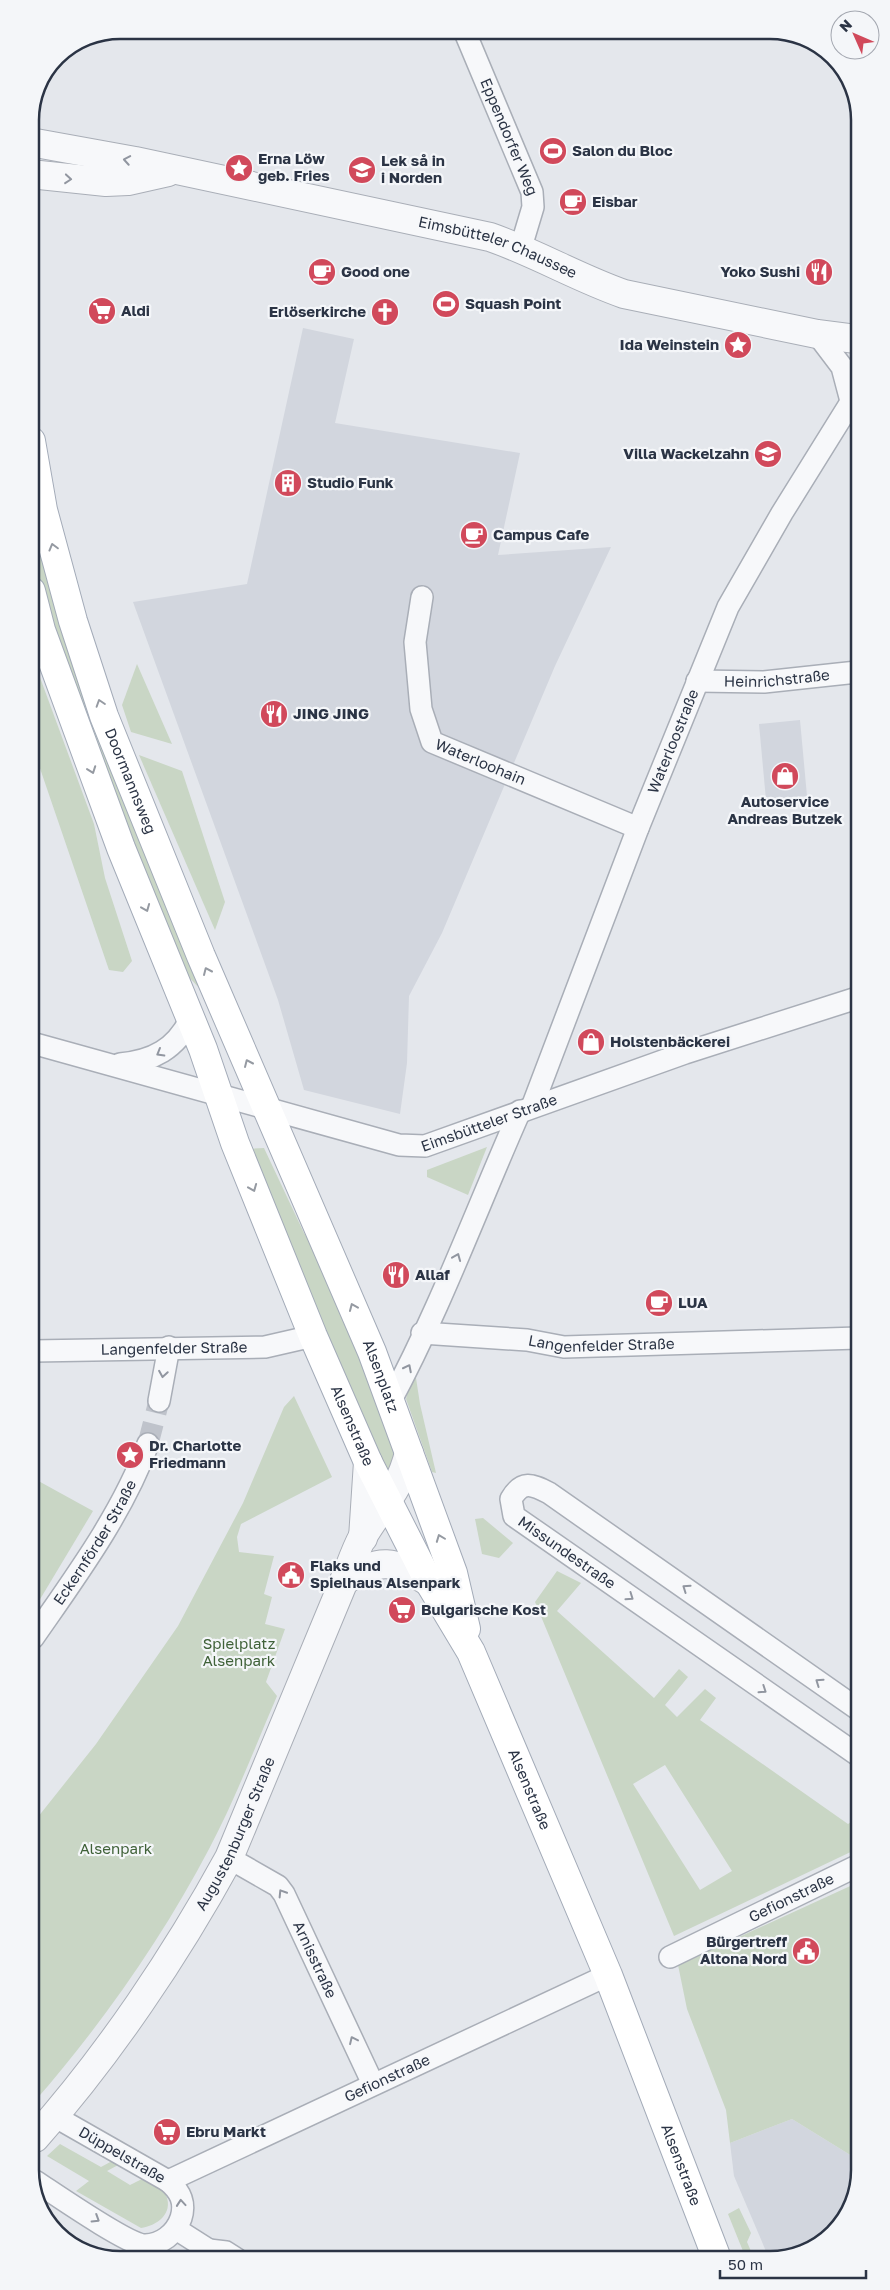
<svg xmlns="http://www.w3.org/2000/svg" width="890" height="2290" font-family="'Golos Text',sans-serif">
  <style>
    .built { fill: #d2d6de }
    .green { fill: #c9d6c5; fill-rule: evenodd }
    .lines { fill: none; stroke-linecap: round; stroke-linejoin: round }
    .minor-tunnel { stroke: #bfc3cb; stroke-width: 21; stroke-dasharray: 21 11; stroke-linecap: butt }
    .minor-casing { stroke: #a9aeb7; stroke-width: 24 }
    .tertiary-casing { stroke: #a9aeb7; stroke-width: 30 }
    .primary-casing { stroke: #a3abb8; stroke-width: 30 }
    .minor { stroke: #f7f8fa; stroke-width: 21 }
    .tertiary { stroke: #f7f8fa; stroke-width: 28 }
    .primary { stroke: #fff; stroke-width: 28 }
    .oneway { stroke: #9196a0 }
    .oneway2 { stroke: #959aa2 }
    .labels { text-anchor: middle; stroke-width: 4.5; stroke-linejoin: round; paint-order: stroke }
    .street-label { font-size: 15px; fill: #2b3445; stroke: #f4f6f9 }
    .poi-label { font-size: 15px; font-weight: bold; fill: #2b3445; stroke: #f4f6f9; text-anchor: start }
    .park-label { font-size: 15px; fill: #3f6138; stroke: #f4f6f9 }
    .rim { fill: none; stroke: #2b3445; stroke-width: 2.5 }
  </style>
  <rect width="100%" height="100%" fill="#e4e7ec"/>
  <g class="built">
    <path d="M303 328 354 339 335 423 520 453 498 555 611 547 555 666 442 933 409 996 407 1063 400 1114 304 1090 278 1000 133 602 247 584Z"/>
    <path d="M800 720 807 796 766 800 759 724Z"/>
    <path d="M792 2119 860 2161V2170L842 2225 799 2255 768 2256 734 2176 730 2143Z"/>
  </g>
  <g class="green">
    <path d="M31 506 51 592 97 731 225 1045 200 989 187 975 105 776 53 631 31 547Z"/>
    <path d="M31 653 94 824 105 878 132 961 123 972 109 970 32 745Z"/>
    <path d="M137 664 172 744 131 732 122 705Z"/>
    <path d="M139 755 182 771 225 902 215 930Z"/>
    <path d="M487 1147 468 1195 427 1177V1170Z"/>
    <path d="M264 1148 304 1233 317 1252 391 1435 397 1463 391 1482 347 1393 247 1149Z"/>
    <path d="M412 1375 416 1378 420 1404 436 1473 432 1472 406 1399Z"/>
    <path d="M294 1396 332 1477 241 1524 237 1537 239 1552 274 1556 264 1594 272 1597 265 1624 285 1629 266 1682 277 1696C255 1747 235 1800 209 1849 163 1937 100 2027 34 2102V1822L96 1744 178 1626 243 1503 284 1407Z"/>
    <path d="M33 1478 93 1511 33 1611Z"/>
    <path d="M483 1518 513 1543 499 1558 482 1554 475 1519Z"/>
    <path d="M557 1571 581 1583 557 1611 654 1698 679 1669 688 1677 665 1705 677 1717 705 1689 716 1698 700 1720 848 1824 859 1817V1848L674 1936 535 1602ZM665 1765 732 1871 700 1890 633 1784Z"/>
    <path d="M859 1882 860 2161 792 2119 730 2143 726 2110 687 2009 678 1965Z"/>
    <path d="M60 2144 101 2167 114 2160 120 2164 107 2171 130 2185 144 2178C151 2183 162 2187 166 2195 174 2214 156 2226 141 2228L76 2191 89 2181 47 2156Z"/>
    <path d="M739 2208 751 2233 747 2242 753 2256H745L728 2214Z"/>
  </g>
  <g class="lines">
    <path class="minor-tunnel" d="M148 1444 159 1401"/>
    <defs>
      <g id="minor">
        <path id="s1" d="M464 30 532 192 533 207 521 247"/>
        <path d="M817 334 842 367 851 401"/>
        <path id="s2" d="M422 597 415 642 421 709 432 742 638 828"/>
        <path id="s3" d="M697 681 764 682 857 672"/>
        <path id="s4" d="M32 1043 399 1145 425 1146 685 1053 857 998"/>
        <path d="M120 1064C153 1061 176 1049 191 1018"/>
        <path id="s5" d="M532 1107 638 828 728 607 782 513 856 394"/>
        <path id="s6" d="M422 1333 527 1340 564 1347 858 1338"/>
        <path id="s7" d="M33 1351 265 1347 313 1336"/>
        <path d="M159 1401 169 1347"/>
        <path d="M390 1402C440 1309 477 1208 520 1111"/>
        <path id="s8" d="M33 1638C76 1576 122 1514 148 1444"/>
        <path id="s9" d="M859 1710 549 1493C532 1484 522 1480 511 1499L514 1516 859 1756"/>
        <path id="s10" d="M229 1858 278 1886 284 1894 373 2084"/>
        <path id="s11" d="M670 1957 859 1865"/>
        <path d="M35 2181C55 2194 124 2242 143 2245 161 2246 176 2233 181 2218 186 2202 180 2191 168 2181L54 2116"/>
        <path id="s12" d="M168 2181 608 1975"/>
        <path d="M176 2229 209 2250 214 2259"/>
        <path d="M209 2250 226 2252 237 2259"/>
      </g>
      <g id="tertiary">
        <path id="s13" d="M30 142 135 161 490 237C536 253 578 278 624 294L817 334 856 339"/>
        <path d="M30 174 106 182 128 181 168 172"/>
        <path d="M363 1538 368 1462"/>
        <path d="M344 1581C380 1557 393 1560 429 1582"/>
        <path id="s14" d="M35 2138C108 2056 176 1955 229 1858L344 1581C350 1567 355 1551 362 1538 381 1505 399 1493 409 1453"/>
      </g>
      <g id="primary">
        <path id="s15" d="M31 441 43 510 73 621 104 716 201 956 372 1352 453 1573 466 1629"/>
        <path id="s16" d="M31 591 41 630 121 848 203 1049 235 1143 313 1336 368 1462 429 1582 471 1652 608 1975 716 2256"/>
      </g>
    </defs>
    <use href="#minor" class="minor-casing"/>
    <use href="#tertiary" class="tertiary-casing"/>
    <use href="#primary" class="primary-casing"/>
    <use href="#minor" class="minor"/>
    <use href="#tertiary" class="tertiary"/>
    <use href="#primary" class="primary"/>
  </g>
  <defs><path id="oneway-chevron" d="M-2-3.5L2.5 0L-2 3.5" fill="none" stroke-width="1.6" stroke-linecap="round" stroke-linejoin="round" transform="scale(1.25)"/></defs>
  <g class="oneway">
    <use href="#oneway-chevron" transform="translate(127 160) rotate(-170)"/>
    <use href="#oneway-chevron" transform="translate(68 179) rotate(5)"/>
    <use href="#oneway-chevron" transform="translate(160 1053) rotate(150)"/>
    <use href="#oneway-chevron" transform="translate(457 1257) rotate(-68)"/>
    <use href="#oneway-chevron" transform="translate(408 1368) rotate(-63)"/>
    <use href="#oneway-chevron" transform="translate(163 1374) rotate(99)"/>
    <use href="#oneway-chevron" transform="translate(686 1588) rotate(-145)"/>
    <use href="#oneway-chevron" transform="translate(630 1597) rotate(35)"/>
    <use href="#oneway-chevron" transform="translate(819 1682) rotate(-145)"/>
    <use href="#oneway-chevron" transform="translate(763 1690) rotate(34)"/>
    <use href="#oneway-chevron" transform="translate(282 1893) rotate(-122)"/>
    <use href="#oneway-chevron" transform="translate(353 2040) rotate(-115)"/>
    <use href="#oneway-chevron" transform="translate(181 2203) rotate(-95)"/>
    <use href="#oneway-chevron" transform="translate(96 2219) rotate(32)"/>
  </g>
  <g class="oneway2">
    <use href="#oneway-chevron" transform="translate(53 547) rotate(-105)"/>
    <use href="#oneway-chevron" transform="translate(100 703) rotate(-108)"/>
    <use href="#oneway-chevron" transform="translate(92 770) rotate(70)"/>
    <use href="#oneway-chevron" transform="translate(146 908) rotate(68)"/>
    <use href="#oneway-chevron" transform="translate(207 971) rotate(-114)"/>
    <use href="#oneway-chevron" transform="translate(248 1063) rotate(-114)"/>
    <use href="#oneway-chevron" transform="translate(253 1188) rotate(68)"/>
    <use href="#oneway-chevron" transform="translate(353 1307) rotate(-113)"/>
    <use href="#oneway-chevron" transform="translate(440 1538) rotate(-111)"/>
  </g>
  <defs>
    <symbol id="stadium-disc" viewBox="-11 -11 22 22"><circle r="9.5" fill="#d1495b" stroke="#f4f6f9"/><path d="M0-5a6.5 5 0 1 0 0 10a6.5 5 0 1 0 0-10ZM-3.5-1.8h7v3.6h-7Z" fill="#fff"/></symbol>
    <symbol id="sight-disc" viewBox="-11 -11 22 22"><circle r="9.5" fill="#d1495b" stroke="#f4f6f9"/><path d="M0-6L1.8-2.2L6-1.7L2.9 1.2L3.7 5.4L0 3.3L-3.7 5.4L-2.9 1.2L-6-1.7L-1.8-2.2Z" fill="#fff"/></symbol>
    <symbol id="school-disc" viewBox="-11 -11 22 22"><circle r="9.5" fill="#d1495b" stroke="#f4f6f9"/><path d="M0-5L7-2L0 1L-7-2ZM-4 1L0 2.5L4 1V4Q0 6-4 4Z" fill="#fff"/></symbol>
    <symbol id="cafe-disc" viewBox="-11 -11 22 22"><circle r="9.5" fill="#d1495b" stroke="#f4f6f9"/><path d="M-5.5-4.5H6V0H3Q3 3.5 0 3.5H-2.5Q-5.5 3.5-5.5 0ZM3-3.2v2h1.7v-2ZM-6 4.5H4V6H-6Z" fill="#fff"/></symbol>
    <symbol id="restaurant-disc" viewBox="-11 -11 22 22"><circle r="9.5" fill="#d1495b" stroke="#f4f6f9"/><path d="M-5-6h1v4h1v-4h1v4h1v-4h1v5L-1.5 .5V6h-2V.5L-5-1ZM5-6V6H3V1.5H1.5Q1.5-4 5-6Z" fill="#fff"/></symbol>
    <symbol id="supermarket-disc" viewBox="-11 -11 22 22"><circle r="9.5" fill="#d1495b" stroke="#f4f6f9"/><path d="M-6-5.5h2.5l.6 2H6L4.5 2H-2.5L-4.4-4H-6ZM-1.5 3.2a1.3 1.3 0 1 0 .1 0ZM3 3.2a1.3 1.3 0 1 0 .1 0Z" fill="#fff"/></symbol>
    <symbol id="church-disc" viewBox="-11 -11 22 22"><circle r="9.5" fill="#d1495b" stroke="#f4f6f9"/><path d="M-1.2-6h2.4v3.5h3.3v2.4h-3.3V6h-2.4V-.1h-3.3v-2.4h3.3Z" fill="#fff"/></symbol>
    <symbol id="building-disc" viewBox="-11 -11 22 22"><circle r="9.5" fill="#d1495b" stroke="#f4f6f9"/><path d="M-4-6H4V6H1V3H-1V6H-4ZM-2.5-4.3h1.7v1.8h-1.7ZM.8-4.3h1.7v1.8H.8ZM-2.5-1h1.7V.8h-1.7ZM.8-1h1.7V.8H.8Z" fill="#fff"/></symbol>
    <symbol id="shop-disc" viewBox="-11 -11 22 22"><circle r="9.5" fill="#d1495b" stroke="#f4f6f9"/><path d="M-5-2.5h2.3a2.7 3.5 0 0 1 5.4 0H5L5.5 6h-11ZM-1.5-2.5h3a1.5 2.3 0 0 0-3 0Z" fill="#fff"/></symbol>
    <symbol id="civic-disc" viewBox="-11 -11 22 22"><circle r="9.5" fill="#d1495b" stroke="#f4f6f9"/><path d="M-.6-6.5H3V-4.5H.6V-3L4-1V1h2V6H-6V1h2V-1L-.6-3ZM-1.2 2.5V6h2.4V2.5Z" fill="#fff"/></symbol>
  </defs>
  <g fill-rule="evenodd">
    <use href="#stadium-disc" x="537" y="135" width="32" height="32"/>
    <use href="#sight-disc" x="223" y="152" width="32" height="32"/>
    <use href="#school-disc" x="346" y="154" width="32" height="32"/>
    <use href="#cafe-disc" x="557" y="186" width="32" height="32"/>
    <use href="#cafe-disc" x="306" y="256" width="32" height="32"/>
    <use href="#restaurant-disc" x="803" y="256" width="32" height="32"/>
    <use href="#stadium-disc" x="430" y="288" width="32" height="32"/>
    <use href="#supermarket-disc" x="86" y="295" width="32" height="32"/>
    <use href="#church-disc" x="369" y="296" width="32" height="32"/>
    <use href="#sight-disc" x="722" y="329" width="32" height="32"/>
    <use href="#school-disc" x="752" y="438" width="32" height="32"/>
    <use href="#building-disc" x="272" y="467" width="32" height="32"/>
    <use href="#cafe-disc" x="458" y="519" width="32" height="32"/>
    <use href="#restaurant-disc" x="258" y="698" width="32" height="32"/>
    <use href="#shop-disc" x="769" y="760" width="32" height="32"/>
    <use href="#shop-disc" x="575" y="1026" width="32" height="32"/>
    <use href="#restaurant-disc" x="380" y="1259" width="32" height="32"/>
    <use href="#cafe-disc" x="643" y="1287" width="32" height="32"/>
    <use href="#sight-disc" x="114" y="1439" width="32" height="32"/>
    <use href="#civic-disc" x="275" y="1559" width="32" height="32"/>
    <use href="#supermarket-disc" x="386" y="1594" width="32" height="32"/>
    <use href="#civic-disc" x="790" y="1935" width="32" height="32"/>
    <use href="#supermarket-disc" x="151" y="2116" width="32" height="32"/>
  </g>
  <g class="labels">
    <g class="street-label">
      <text dy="5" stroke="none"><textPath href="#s1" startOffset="116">Eppendorfer Weg</textPath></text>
      <text dy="5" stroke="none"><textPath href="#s13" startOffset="480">Eimsbütteler Chaussee</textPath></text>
      <text dy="5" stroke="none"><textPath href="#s3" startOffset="80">Heinrichstraße</textPath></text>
      <text dy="5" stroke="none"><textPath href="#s5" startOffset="392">Waterloostraße</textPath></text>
      <text dy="5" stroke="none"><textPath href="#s2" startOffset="200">Waterloohain</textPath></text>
      <text dy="5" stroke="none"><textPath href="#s15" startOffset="355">Doormannsweg</textPath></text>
      <text dy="5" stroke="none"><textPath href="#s4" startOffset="475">Eimsbütteler Straße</textPath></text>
      <text dy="5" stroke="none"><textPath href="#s6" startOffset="180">Langenfelder Straße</textPath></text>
      <text dy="5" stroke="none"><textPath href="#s7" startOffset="141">Langenfelder Straße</textPath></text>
      <text dy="5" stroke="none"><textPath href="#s15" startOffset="1001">Alsenplatz</textPath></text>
      <text dy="5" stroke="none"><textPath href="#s16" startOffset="895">Alsenstraße</textPath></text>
      <text dy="5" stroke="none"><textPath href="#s8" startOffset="114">Eckernförder Straße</textPath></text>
      <text dy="5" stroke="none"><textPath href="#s9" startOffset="505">Missundestraße</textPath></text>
      <text dy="5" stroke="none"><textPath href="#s16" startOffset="1300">Alsenstraße</textPath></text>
      <text dy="5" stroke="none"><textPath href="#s14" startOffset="366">Augustenburger Straße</textPath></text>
      <text dy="5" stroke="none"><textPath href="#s11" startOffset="135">Gefionstraße</textPath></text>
      <text dy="5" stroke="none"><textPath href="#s10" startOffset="139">Arnisstraße</textPath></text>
      <text dy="5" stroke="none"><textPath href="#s12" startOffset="242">Gefionstraße</textPath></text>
      <text transform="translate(122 2155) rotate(30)" y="5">Düppelstraße</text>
      <text dy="5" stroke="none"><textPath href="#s16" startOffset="1705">Alsenstraße</textPath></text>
    </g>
    <g class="poi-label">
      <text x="572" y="156">Salon du Bloc</text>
      <text x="258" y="164">Erna Löw<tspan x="258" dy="17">geb. Fries</tspan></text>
      <text x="381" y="166">Lek så in<tspan x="381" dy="17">i Norden</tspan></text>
      <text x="592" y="207">Eisbar</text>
      <text x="341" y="277">Good one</text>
      <text x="800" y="277" text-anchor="end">Yoko Sushi</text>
      <text x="465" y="309">Squash Point</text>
      <text x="121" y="316">Aldi</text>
      <text x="366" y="317" text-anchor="end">Erlöserkirche</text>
      <text x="719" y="350" text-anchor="end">Ida Weinstein</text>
      <text x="749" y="459" text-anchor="end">Villa Wackelzahn</text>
      <text x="307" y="488">Studio Funk</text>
      <text x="493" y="540">Campus Cafe</text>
      <text x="293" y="719">JING JING</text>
      <text x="785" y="807" text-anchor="middle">Autoservice<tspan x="785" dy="17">Andreas Butzek</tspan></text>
      <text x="610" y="1047">Holstenbäckerei</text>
      <text x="415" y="1280">Allaf</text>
      <text x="678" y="1308">LUA</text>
      <text x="149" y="1451">Dr. Charlotte<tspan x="149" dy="17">Friedmann</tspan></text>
      <text x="310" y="1571">Flaks und<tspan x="310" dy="17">Spielhaus Alsenpark</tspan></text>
      <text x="421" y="1615">Bulgarische Kost</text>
      <text x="787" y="1947" text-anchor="end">Bürgertreff<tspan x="787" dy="17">Altona Nord</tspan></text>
      <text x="186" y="2137">Ebru Markt</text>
    </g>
    <g class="park-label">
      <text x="239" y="1649">Spielplatz<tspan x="239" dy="17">Alsenpark</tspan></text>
      <text x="116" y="1854">Alsenpark</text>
    </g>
  </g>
  <path d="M0 0H890V2290H0ZM120 39H770A81 81 0 0 1 851 120V2170A81 81 0 0 1 770 2251H120A81 81 0 0 1 39 2170V120A81 81 0 0 1 120 39Z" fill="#f4f6f9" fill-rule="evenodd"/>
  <path class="rim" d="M120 39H770A81 81 0 0 1 851 120V2170A81 81 0 0 1 770 2251H120A81 81 0 0 1 39 2170V120A81 81 0 0 1 120 39Z"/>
  <g transform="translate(855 35) rotate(315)"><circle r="24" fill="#f4f6f9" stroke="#a4a8b1"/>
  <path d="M0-4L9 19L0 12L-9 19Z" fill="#d1495b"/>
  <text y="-8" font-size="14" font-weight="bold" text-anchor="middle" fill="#2b3445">N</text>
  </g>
  <path d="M720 2270v8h146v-8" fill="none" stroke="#2b3445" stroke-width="2.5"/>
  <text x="728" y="2270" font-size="15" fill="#2b3445" stroke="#f4f6f9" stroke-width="4" paint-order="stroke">50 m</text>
</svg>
